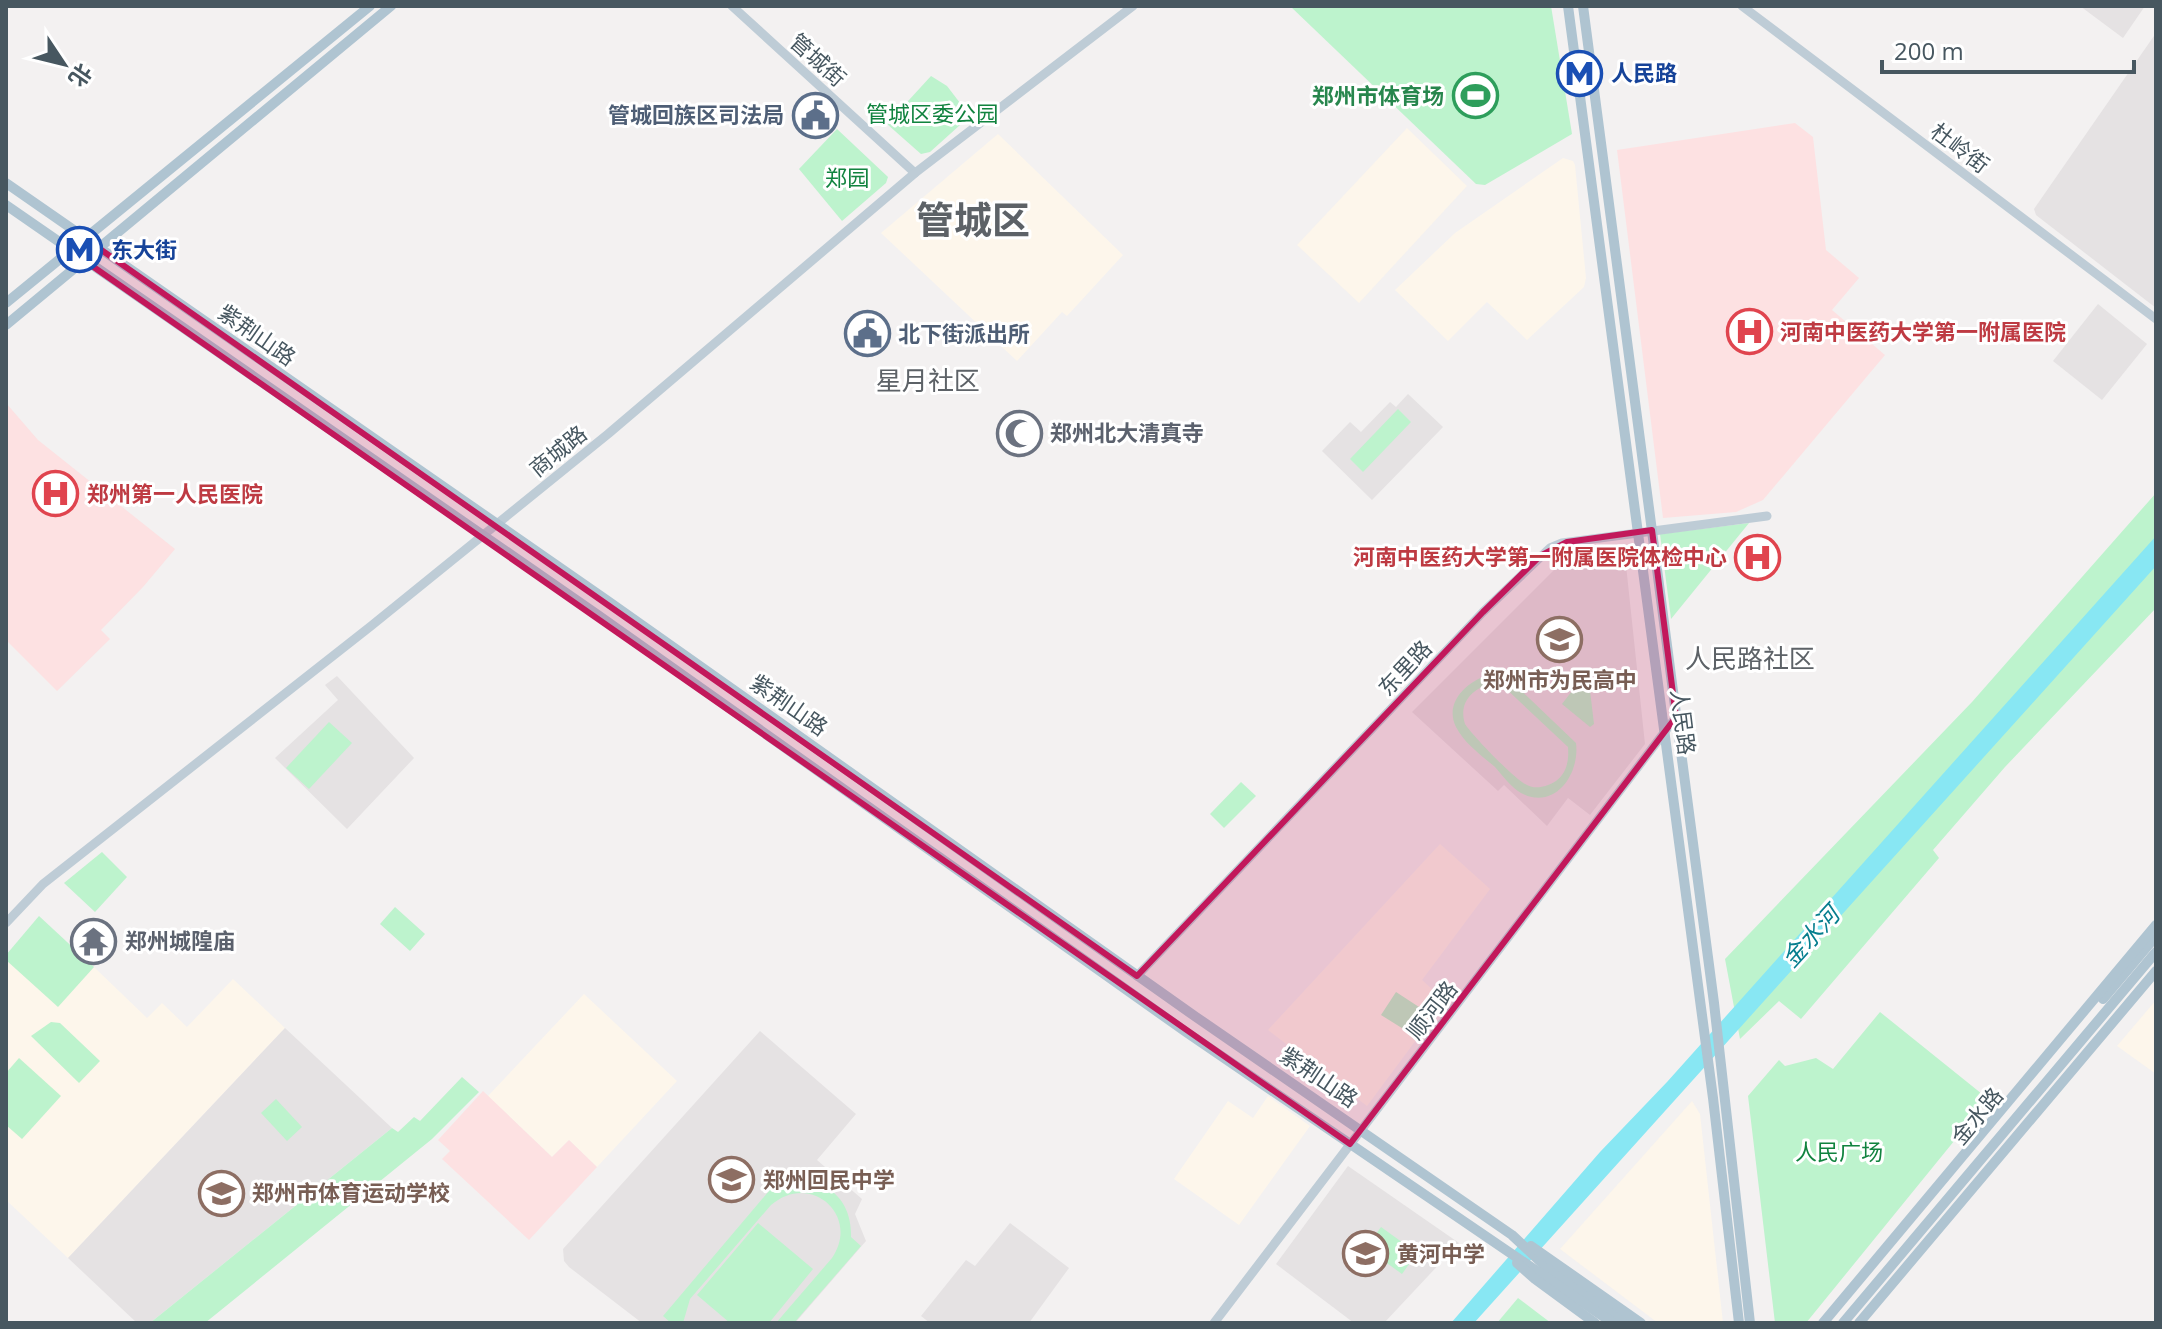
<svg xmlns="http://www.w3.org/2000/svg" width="2162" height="1329" font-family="'Open Sans','Noto Sans SC',sans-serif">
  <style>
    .commercial { fill: #fdf6eb }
    .education { fill: #e5e2e3 }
    .medical { fill: #fde1e2 }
    .green { fill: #bdf3cd; fill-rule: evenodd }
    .water { fill: #88e7f3 }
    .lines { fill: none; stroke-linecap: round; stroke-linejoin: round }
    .secondary { stroke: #beccd6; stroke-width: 9 }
    .primary { stroke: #afc4d1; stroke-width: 10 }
    .marked { fill: #c2185b; fill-opacity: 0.2; stroke: #c2185b; stroke-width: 6; stroke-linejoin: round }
    .labels { text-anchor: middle; stroke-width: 6; stroke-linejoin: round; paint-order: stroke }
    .street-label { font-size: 22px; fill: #475760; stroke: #fff }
    .transit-label { font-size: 22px; font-weight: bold; fill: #164399; stroke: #fff; text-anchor: start }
    .leisure-label { font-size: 22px; font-weight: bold; fill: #27864d; stroke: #fff; text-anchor: end }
    .park-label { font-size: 22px; fill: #11833f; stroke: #fff }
    .service-label { font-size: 22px; font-weight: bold; fill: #4e5e75; stroke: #fff; text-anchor: end }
    .health-label { font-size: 22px; font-weight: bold; fill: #be3a42; stroke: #fff; text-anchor: start }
    .worship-label { font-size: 22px; font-weight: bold; fill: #5b616d; stroke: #fff; text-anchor: start }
    .education-label { font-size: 22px; font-weight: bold; fill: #785e54; stroke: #fff; text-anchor: start }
    .water-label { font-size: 24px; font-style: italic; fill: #067e8e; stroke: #fff }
    .quarter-label { font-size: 26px; fill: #5d6267; stroke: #fff }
    .town-label { font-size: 38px; font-weight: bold; fill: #5d6267; stroke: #fff }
  </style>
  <rect width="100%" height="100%" fill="#f3f1f1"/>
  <g class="commercial">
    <path d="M1407 128 1467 186 1359 303 1297 245Z"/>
    <path d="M998 134 1123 255 1067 316 1062 312 1017 361 881 233Z"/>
    <path d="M1563 158 1573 161 1575 165 1586 278 1584 287 1527 340 1487 302 1448 341 1395 290 1455 233Z"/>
    <path d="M1440 844 1490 889 1422 980 1445 1001 1367 1106 1268 1030Z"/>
    <path d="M6 960 58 1006 94 967 147 1018 162 1003 187 1027 233 979 285 1028 68 1258 6 1200Z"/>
    <path d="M584 994 677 1081 597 1167 569 1140 552 1157 488 1096Z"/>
    <path d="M2156 1000V1074L2117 1046Z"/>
    <path d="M1268 1096 1310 1126 1239 1225 1174 1179 1228 1101 1253 1118Z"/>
    <path d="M1692 1101 1700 1114 1723 1323H1658L1560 1249Z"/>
  </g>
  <g class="education">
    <path d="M2080 6H2145L2123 38Z"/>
    <path d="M2156 33V308L2036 215 2034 209Z"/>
    <path d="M2098 304 2147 344 2102 400 2053 361Z"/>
    <path d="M1408 394 1443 427 1372 500 1322 451 1350 422 1361 432 1390 402 1396 407Z"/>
    <path d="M1624 546 1645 744 1590 815 1568 798 1547 826 1504 785 1498 791 1412 712 1558 566 1574 554Z"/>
    <path d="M337 676 414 758 347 829 275 758 338 700 325 685Z"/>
    <path d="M285 1028 392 1128 150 1323H137L68 1258Z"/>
    <path d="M760 1031 856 1114 817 1160 862 1199 855 1214 866 1241 795 1323H642L569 1267 564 1261 563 1249Z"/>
    <path d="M1348 1166 1459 1243 1384 1323H1354L1276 1264Z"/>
    <path d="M1010 1223 1069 1268 1029 1323H930L921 1316 966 1260 975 1266Z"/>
  </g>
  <g class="medical">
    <path d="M1795 123 1813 137 1826 250 1859 278 1832 310 1885 355 1763 500 1736 512 1663 518 1617 150Z"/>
    <path d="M6 403 38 440 175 549 143 587 101 630 110 639 57 691 6 640Z"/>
    <path d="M483 1091 552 1157 569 1140 597 1167 529 1240 442 1159 450 1151 438 1140Z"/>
  </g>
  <g class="green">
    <path d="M1290 6H1551L1572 134 1485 185 1476 184Z"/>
    <path d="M931 76 947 86 970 116 930 152 921 154 887 124Z"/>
    <path d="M837 129 888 177 886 183 842 221 799 169Z"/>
    <path d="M1398 409 1411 422 1363 472 1350 459Z"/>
    <path d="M2156 493V608L2005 767 1933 850 1939 858 1801 1019 1779 1001 1740 1039 1725 959 1972 702Z"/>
    <path d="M1749 523 1671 619 1660 534Z"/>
    <path d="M1492 674 1505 675 1576 743C1580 774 1555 811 1521 793 1512 788 1502 775 1495 767 1482 756 1464 743 1456 727 1443 701 1470 679 1492 674ZM1493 683 1501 684 1568 747C1569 760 1567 773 1556 781 1548 786 1536 790 1527 785 1515 780 1473 736 1465 724 1458 702 1473 688 1493 683Z"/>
    <path d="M1585 674H1588L1594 724 1590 727 1562 704Z"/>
    <path d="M329 722 352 743 309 789 286 768Z"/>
    <path d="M1241 782 1256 796 1224 828 1210 814Z"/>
    <path d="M102 852 127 877 95 912 64 883Z"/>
    <path d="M395 907 425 934 410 951 380 924Z"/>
    <path d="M39 916 94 967 58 1007 6 960V955Z"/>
    <path d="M1396 992 1419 1007 1420 1010 1405 1030 1381 1015Z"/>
    <path d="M1880 1012 1982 1094 1985 1103 1806 1323H1775L1748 1096 1779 1060 1785 1066 1816 1058 1833 1069Z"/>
    <path d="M51 1022 60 1023 100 1061 79 1083 31 1036Z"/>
    <path d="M19 1058 61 1096 22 1139 6 1125V1073Z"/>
    <path d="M462 1077 479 1092 432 1139 205 1323H150L392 1128 398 1132 414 1117 420 1121Z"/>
    <path d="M276 1099 302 1127 287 1141 261 1113Z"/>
    <path d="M785 1172C796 1181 801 1180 814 1183 840 1189 852 1212 851 1237L861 1246 794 1323H776L832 1258C861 1215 810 1171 771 1205L690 1299 683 1323H671L663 1316Z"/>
    <path d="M758 1223 813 1269 769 1323H730L697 1295Z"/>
    <path d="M1381 1227 1417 1253 1402 1274 1366 1248Z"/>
    <path d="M1518 1298 1551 1323H1497Z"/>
  </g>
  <path class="water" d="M2156 536V566L1474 1323H1451L1600 1152 1667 1082Z"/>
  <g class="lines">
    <g class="secondary">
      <path d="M732 6 915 173"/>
      <path d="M1742 6 2156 319"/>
      <path d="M6 923 43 884 371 626 608 434 915 173 1133 6"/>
      <path d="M1137 976 1483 612 1550 548 1562 543 1767 516"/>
      <path d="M1214 1323 1676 717"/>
    </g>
    <g class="primary">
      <path d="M1568 6 1713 1098 1739 1323"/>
      <path d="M1583 6 1714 1003 1750 1323"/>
      <path d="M6 183 608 601 1196 1017 1512 1235 1544 1265 1629 1323"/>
      <path d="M6 205 598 615 1186 1032 1613 1323"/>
      <path d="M6 303 370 6"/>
      <path d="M6 325 391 6"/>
      <path d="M2103 999 2156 936"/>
      <path d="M1531 1246 1641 1323"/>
      <path d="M1517 1263 1535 1279 1595 1323"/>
      <path d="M1823 1323 2156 925"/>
      <path d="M1843 1323 2156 952"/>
      <path d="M1859 1323 2156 971"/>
    </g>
  </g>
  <path class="marked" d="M100 249 1137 976 1483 612 1540 556 1567 542 1652 530 1676 717 1350 1144 85 261Z"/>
  <defs>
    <symbol id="metro-ring" viewBox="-11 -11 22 22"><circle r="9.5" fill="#fff" stroke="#1a4fb4" stroke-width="1.5"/><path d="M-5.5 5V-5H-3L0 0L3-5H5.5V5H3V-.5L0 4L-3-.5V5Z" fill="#1a4fb4"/></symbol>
    <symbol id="stadium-ring" viewBox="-11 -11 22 22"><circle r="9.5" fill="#fff" stroke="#2e9e5b" stroke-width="1.5"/><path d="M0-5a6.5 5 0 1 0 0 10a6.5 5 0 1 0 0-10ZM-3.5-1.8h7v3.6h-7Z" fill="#2e9e5b"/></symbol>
    <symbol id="civic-ring" viewBox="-11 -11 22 22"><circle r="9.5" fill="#fff" stroke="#5c6f8a" stroke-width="1.5"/><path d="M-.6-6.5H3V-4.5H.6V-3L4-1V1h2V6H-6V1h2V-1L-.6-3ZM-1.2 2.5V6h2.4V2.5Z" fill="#5c6f8a"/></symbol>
    <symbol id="hospital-ring" viewBox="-11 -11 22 22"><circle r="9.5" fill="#fff" stroke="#e0444e" stroke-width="1.5"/><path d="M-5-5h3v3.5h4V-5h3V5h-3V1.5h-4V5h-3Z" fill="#e0444e"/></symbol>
    <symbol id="mosque-ring" viewBox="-11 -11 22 22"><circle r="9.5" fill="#fff" stroke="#6b7280" stroke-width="1.5"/><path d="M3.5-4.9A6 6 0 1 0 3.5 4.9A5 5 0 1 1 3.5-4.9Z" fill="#6b7280"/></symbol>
    <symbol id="school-ring" viewBox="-11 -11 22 22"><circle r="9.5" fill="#fff" stroke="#8d6e63" stroke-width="1.5"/><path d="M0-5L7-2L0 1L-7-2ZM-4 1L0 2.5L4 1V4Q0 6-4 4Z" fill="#8d6e63"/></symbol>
    <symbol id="temple-ring" viewBox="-11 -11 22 22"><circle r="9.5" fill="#fff" stroke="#6b7280" stroke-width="1.5"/><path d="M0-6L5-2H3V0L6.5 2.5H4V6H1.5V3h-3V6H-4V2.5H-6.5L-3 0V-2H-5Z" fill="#6b7280"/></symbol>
  </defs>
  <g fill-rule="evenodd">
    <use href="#metro-ring" x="1554" y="48" width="51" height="51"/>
    <use href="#stadium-ring" x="1450" y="70" width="51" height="51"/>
    <use href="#civic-ring" x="790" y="90" width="51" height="51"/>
    <use href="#metro-ring" x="54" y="224" width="51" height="51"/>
    <use href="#hospital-ring" x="1724" y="306" width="51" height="51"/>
    <use href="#civic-ring" x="842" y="308" width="51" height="51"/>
    <use href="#mosque-ring" x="994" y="408" width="51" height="51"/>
    <use href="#hospital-ring" x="30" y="468" width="51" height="51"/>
    <use href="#hospital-ring" x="1732" y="532" width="51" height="51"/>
    <use href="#school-ring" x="1534" y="614" width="51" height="51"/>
    <use href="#temple-ring" x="68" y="916" width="51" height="51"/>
    <use href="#school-ring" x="706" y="1154" width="51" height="51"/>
    <use href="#school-ring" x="196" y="1168" width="51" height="51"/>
    <use href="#school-ring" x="1340" y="1228" width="51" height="51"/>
  </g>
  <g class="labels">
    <g class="street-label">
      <text transform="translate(818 60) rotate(42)" y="8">管城街</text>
      <text transform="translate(1960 148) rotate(37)" y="8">杜岭街</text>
      <text transform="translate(257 335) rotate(35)" y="8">紫荆山路</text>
      <text transform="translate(558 451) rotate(-39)" y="8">商城路</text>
      <text transform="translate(1405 668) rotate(-47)" y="8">东里路</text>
      <text transform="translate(789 705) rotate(35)" y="8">紫荆山路</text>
      <text transform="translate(1683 722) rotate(83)" y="8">人民路</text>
      <text transform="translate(1432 1010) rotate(-52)" y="8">顺河路</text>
      <text transform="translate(1319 1077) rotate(34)" y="8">紫荆山路</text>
      <text transform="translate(1977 1116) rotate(-50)" y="8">金水路</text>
    </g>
    <g class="transit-label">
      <text x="1611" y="81">人民路</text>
      <text x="111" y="258">东大街</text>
    </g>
    <g class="leisure-label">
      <text x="1444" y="104">郑州市体育场</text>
    </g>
    <g class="park-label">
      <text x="932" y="122">管城区委公园</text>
      <text x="847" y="186">郑园</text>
      <text x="1839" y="1160">人民广场</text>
    </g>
    <g class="service-label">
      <text x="784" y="123">管城回族区司法局</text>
      <text x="898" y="342" text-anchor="start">北下街派出所</text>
    </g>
    <g class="health-label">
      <text x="1780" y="340">河南中医药大学第一附属医院</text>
      <text x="87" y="502">郑州第一人民医院</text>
      <text x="1727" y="565" text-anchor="end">河南中医药大学第一附属医院体检中心</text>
    </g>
    <g class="worship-label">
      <text x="1050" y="441">郑州北大清真寺</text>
      <text x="125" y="949">郑州城隍庙</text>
    </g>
    <g class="education-label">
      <text x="1560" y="688" text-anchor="middle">郑州市为民高中</text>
      <text x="763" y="1188">郑州回民中学</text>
      <text x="252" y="1201">郑州市体育运动学校</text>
      <text x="1397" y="1262">黄河中学</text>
    </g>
    <g class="water-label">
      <text transform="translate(1811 937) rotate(-48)" y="8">金水河</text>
    </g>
    <g class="quarter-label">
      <text x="928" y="390">星月社区</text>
      <text x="1750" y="668">人民路社区</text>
    </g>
    <g class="town-label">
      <text x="973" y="234">管城区</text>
    </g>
  </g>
  <rect width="2162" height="1329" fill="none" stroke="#475760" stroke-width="16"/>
  <g transform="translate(64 64) rotate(125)" stroke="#ffffff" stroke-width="6" paint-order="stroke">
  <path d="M0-6L14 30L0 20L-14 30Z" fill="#475760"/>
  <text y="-12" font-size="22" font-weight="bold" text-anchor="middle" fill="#475760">北</text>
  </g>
  <path d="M1882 60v12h252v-12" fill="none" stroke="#475760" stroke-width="4"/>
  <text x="1894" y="60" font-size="24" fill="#475760" stroke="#ffffff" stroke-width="6" paint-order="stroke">200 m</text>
</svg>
